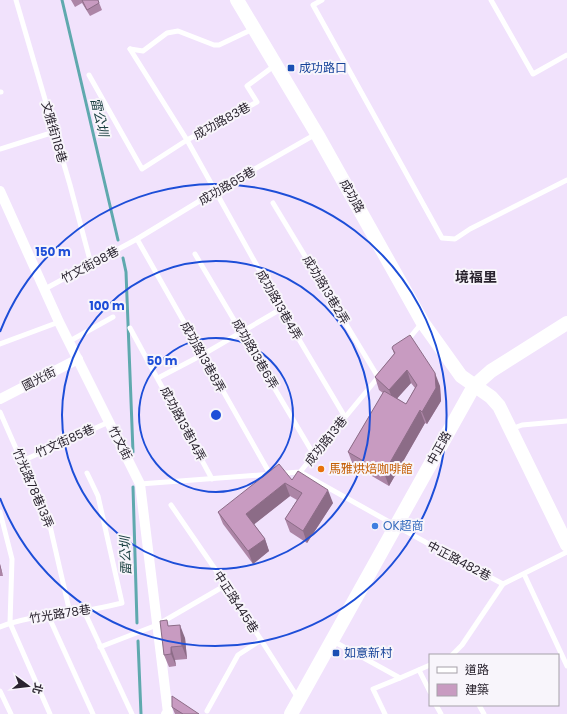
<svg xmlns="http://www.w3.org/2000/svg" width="567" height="714" font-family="Poppins,'Noto Sans TC',sans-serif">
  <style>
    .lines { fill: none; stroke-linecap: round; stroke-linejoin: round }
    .stream { stroke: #5fa9ae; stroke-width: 3 }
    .lane { stroke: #fff; stroke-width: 5 }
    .street { stroke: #fff; stroke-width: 10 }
    .secondary { stroke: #fff; stroke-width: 14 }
    .wall { fill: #ac85a6; fill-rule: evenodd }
    .shaded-wall { fill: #8c6c87 }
    .building { fill: #c89bc1; stroke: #8c6c87 }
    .ring { fill: none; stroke: #1d4ed8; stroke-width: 2 }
    .transit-dot { fill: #1a4fb4; stroke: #f8f5fb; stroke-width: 1.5 }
    .food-dot { fill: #e8710a; stroke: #f8f5fb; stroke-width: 1.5 }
    .shop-dot { fill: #3f7fe0; stroke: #f8f5fb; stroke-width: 1.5 }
    .labels { text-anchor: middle; stroke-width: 4; stroke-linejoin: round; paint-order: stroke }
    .transit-label { font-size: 12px; fill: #164399; stroke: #f8f5fb; text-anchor: start }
    .street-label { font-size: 12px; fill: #2a242f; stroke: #f8f5fb }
    .food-label { font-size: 12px; fill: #c56008; stroke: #f8f5fb; text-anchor: start }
    .shop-label { font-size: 12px; fill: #366cbe; stroke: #f8f5fb; text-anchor: start }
    .water-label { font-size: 13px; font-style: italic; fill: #1a3f41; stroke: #f8f5fb }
    .quarter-label { font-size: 14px; font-weight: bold; fill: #2a242f; stroke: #f8f5fb }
    .centre { fill: #1d4ed8; stroke: #f8f5fb; stroke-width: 2 }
    .ring-label { font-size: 12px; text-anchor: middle; font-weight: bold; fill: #1d4ed8; stroke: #f8f5fb; stroke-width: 4; stroke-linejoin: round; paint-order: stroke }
  </style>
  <rect width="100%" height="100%" fill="#f1e2fc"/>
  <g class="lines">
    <g class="stream">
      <path d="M62 0 118 240"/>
      <path d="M123 258 126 272 133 452"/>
      <path d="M133 487 137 623"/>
      <path d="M138 641 141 714"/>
    </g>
    <g class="lane">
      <path d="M16 0 70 185 91 264"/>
      <path d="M322 0 313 5 442 238 455 239 470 229 567 180"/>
      <path d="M491 0 533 74 567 55"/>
      <path d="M130 49 187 140 281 309 345 417"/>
      <path d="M130 49 143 51 167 33 178 31 214 45H219L253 29"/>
      <path d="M89 75 142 169 187 140 257 102 247 86 274 66"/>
      <path d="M0 92H1"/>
      <path d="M0 149 54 132"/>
      <path d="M273 203 378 377"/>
      <path d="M137 239 270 474"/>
      <path d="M195 254 314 455"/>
      <path d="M43 290 137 239 216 191 316 134"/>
      <path d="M130 328 212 479"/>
      <path d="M407 341 421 324"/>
      <path d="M68 342 113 317"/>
      <path d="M0 344 59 322"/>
      <path d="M158 378 202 355 281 309"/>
      <path d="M0 412 50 526 70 613"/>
      <path d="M511 429 522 425 567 421"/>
      <path d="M22 461 109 422"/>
      <path d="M300 472 452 557 503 584 567 552"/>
      <path d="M140 484 300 472 380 375"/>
      <path d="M171 505 226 585 298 698"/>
      <path d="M0 512 12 559 10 623 50 714"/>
      <path d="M524 574 567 666"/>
      <path d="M84 611 132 714"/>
      <path d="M48 615 93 714"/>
      <path d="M0 627C22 618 46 616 70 613 87 611 104 607 122 603L98 496 87 473"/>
      <path d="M333 641 400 678 430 665"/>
      <path d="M100 647 157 625 226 585"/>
      <path d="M452 655 462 645 503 584"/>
      <path d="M419 670 430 692"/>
      <path d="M0 691 11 714"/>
      <path d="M436 705 441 714"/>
      <path d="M479 705 484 714"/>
      <path d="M207 711 238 655 261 640"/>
      <path d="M385 714 373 689 400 678"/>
    </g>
    <g class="street">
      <path d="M0 191 59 322 140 484 168 713 166 714"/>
      <path d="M0 399 78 359"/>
    </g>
    <g class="secondary">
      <path d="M237 0 317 134 423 323 461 376 491 397 499 406 567 545"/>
      <path d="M291 714 474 386 491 371 567 323"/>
    </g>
  </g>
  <g class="wall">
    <path d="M71 0H98L102 10 90 16 82 3 75 7Z"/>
    <path d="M392 348 440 386 441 401 427 424 425 423 389 486 353 465 348 452 383 393 379 390 375 377 394 354ZM411 383 415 388 406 404 397 398Z"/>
    <path d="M292 480 333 503 307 543 290 532 285 519 297 500 290 496 254 524 265 539 269 551 253 564 223 524 218 512Z"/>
    <path d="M0 564 3 576H0Z"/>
    <path d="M170 626 185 638 187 659 175 660 176 666 169 667 164 655Z"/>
    <path d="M172 707 199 714H175Z"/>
  </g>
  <g class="shaded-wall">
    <path d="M407 370 411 383 394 402 389 390Z"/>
    <path d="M435 373 440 386 441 401 427 424 422 412Z"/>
    <path d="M420 410 425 423 389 486 384 473Z"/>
    <path d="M285 483 290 496 251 527 246 514Z"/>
    <path d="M328 490 333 503 307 543 303 531Z"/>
    <path d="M265 539 269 551 253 564 248 551Z"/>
    <path d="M0 564 3 576 0 567Z"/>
    <path d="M180 625 185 638 187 659 182 646Z"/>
    <path d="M171 647 175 660 176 666 171 654Z"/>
  </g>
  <g class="building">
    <path d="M82 0H98L99 3 87 10Z"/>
    <path d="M410 335 435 373 436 388 422 412 420 410 384 473 348 452 384 391 406 404 417 385 407 370 389 390 375 377 395 353 392 348 393 346Z"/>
    <path d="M279 464 292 480 298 471 328 490 303 531 285 519 302 493 285 483 246 514 265 539 248 551 218 512Z"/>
    <path d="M167 620 168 626 180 625 182 646 171 647V654L164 655 160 621Z"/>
    <path d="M172 696 199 714H183L172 707Z"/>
  </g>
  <g class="ring">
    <circle cx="216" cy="415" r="77"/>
    <circle cx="216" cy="415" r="154"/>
    <path d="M0 332A231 231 0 1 1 0 498"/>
  </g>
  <g class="transit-dot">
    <rect x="287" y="64" width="8" height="8" rx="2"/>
    <rect x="332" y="649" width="8" height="8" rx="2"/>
  </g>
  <circle class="food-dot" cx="321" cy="469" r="4"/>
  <circle class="shop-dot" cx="375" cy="526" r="4"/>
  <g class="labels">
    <g class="transit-label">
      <text x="299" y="72">成功路口</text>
      <text x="344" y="657">如意新村</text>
    </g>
    <g class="street-label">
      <text transform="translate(222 121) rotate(-29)" y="4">成功路83巷</text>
      <text transform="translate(54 132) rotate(74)" y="4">文雅街118巷</text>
      <text transform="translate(227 186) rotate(-30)" y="4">成功路65巷</text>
      <text transform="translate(352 196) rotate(61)" y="4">成功路</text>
      <text transform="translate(90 265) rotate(-28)" y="4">竹文街98巷</text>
      <text transform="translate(326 290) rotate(59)" y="4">成功路13巷2弄</text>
      <text transform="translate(279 305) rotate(60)" y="4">成功路13巷4弄</text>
      <text transform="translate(255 354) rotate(60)" y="4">成功路13巷6弄</text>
      <text transform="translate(203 357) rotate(61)" y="4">成功路13巷8弄</text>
      <text transform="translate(39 379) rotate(-27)" y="4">國光街</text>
      <text transform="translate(183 424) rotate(62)" y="4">成功路13巷14弄</text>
      <text transform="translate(65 441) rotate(-24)" y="4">竹文街85巷</text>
      <text transform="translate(326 441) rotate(-51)" y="4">成功路13巷</text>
      <text transform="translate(120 443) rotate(63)" y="4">竹文街</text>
      <text transform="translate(439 448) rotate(-61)" y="4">中正路</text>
      <text transform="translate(33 488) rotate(67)" y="4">竹光路78巷13弄</text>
      <text transform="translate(459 561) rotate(28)" y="4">中正路482巷</text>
      <text transform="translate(236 602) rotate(57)" y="4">中正路445巷</text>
      <text transform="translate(60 614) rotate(-9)" y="4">竹光路78巷</text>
    </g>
    <g class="food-label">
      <text x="329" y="473">馬雅烘焙咖啡館</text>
    </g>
    <g class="shop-label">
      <text x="383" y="530">OK超商</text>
    </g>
    <g class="water-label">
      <text transform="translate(100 117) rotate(77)" y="5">雷公圳</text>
      <text transform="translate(125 556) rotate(-92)" y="5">雷公圳</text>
    </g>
    <g class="quarter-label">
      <text x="476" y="282">境福里</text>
    </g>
  </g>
  <circle cx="216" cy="415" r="6" class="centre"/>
  <g class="ring-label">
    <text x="53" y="256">150 m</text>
    <text x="107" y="310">100 m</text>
    <text x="162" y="365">50 m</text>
  </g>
  <rect x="429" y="654" width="130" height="52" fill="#f8f5fb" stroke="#a6a1a9"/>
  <rect x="437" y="667" width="20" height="6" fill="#ffffff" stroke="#a6a1a9"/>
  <text x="465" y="674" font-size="12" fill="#2a242f">道路</text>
  <rect x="437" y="684" width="20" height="12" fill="#c89bc1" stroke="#a6a1a9"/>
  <text x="465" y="694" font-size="12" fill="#2a242f">建築</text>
  <g transform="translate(28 686) rotate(105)" stroke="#f8f5fb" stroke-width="3" paint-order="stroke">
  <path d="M0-3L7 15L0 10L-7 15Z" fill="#2a242f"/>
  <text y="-6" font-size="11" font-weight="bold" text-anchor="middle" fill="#2a242f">北</text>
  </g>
</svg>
